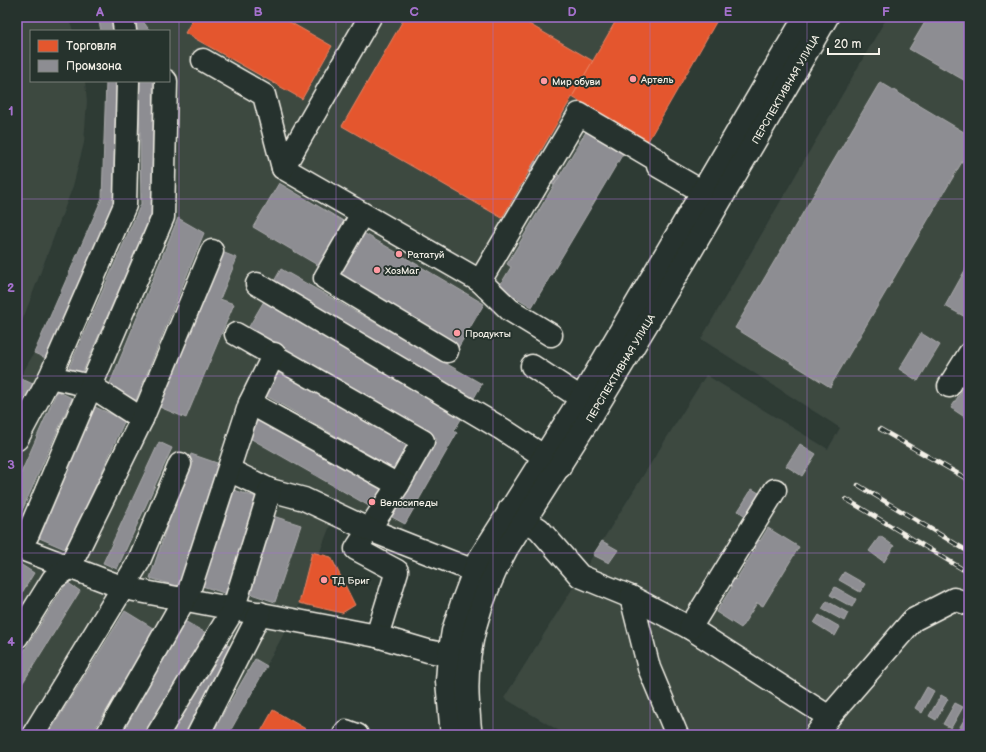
<svg xmlns="http://www.w3.org/2000/svg" width="986" height="752" font-family="'Balsamiq Sans',sans-serif">
  <style>
    .built { fill: #3c4841 }
    .shops { fill: #e4572e; stroke: #e98566 }
    .industry { fill: #8d8d92; stroke: #acabac }
    .lines { fill: none; stroke-linecap: round; stroke-linejoin: round }
    .minor-casing { stroke: #f4f1e8; stroke-width: 25 }
    .major-casing { stroke: #f4f1e8; stroke-width: 25 }
    .minor { stroke: #26332d; stroke-width: 22 }
    .major { stroke: #26332d; stroke-width: 22 }
    .rail-casing { stroke: #f4f1e8; stroke-width: 4.5 }
    .rail { stroke: #26332d; stroke-width: 3; stroke-dasharray: 9; stroke-linecap: butt }
    .grid { fill: none; stroke: #a571cd; stroke-width: 1; stroke-opacity: 0.55 }
    .poi-dot { fill: #ff9aa2; stroke: #26332d; stroke-width: 1.5 }
    .labels { text-anchor: middle; stroke-width: 4; stroke-linejoin: round; paint-order: stroke }
    .poi-label { font-size: 10px; fill: #f4f1e8; stroke: #26332d; text-anchor: start }
    .street-label { font-size: 10px; fill: #f4f1e8; stroke: #26332d }
    .neatline { fill: none; stroke: #a571cd; stroke-width: 1.5 }
    .grid-label { font-size: 13px; text-anchor: middle; font-weight: bold; fill: #a571cd }
  </style>
  <rect width="100%" height="100%" fill="#2e3b34"/>
  <filter id="ink" filterUnits="userSpaceOnUse"><feTurbulence type="fractalNoise" baseFrequency=".025" numOctaves="2"/><feDisplacementMap in="SourceGraphic" scale="8" xChannelSelector="R" yChannelSelector="G"/><feConvolveMatrix kernelMatrix="1 2 1 2 8 2 1 2 1" color-interpolation-filters="sRGB"/></filter>
  <g filter="url(#ink)">
    <g class="built">
      <path d="M17 17H69L73 31H31V81H85L87 101 84 143 73 186 17 335Z"/>
      <path d="M98 17H719L648 141 635 134 532 307 516 298 503 321 484 305 448 365 482 384 454 431 457 433 396 538 337 508 298 608 228 735H17V383L34 353 102 198 106 81H169V31H101Z"/>
      <path d="M887 17H969V735H566L504 698 706 375 828 449 840 428 701 339Z"/>
    </g>
    <g class="shops">
      <path d="M194 17H281L332 46 302 99 185 33Z"/>
      <path d="M405 17H517L593 61 502 218 342 126Z"/>
      <path d="M618 17H719L648 141 572 97Z"/>
      <path d="M312 552 331 557 355 605 342 613 299 603Z"/>
      <path d="M273 710 316 735H259Z"/>
    </g>
    <g class="industry">
      <path d="M98 17H114L116 31H101Z"/>
      <path d="M132 17H140L150 31H134Z"/>
      <path d="M928 17H969V83L909 49Z"/>
      <path d="M106 81H121L117 201 48 359 34 353 102 198Z"/>
      <path d="M139 81H153L155 207 80 378 67 372 141 204Z"/>
      <path d="M880 82 969 135V150L830 387 735 328Z"/>
      <path d="M587 130 624 152 532 307 499 287 511 267 507 264Z"/>
      <path d="M535 161 560 176 554 185 529 171Z"/>
      <path d="M279 183 484 304 458 348 253 227Z"/>
      <path d="M178 218 204 233 136 400 108 388Z"/>
      <path d="M222 252 237 258 220 299 234 304 186 418 157 406Z"/>
      <path d="M969 263V319L945 306Z"/>
      <path d="M281 269 482 384 474 398 273 283Z"/>
      <path d="M264 301 463 416 454 431 457 433 405 524 392 517 437 439 247 330Z"/>
      <path d="M921 333 940 345 918 381 899 369Z"/>
      <path d="M277 366 410 442 394 469 261 393Z"/>
      <path d="M20 378 35 385 17 419V383Z"/>
      <path d="M969 379V420L951 408Z"/>
      <path d="M57 391 72 398 17 522V482Z"/>
      <path d="M95 407 125 420 67 550 37 537Z"/>
      <path d="M258 418 386 491 376 510 248 437Z"/>
      <path d="M159 442 172 448 117 569 103 563Z"/>
      <path d="M800 444 816 454 802 476 786 466Z"/>
      <path d="M191 454 220 464 180 587 150 578Z"/>
      <path d="M231 489 259 498 227 594 199 585Z"/>
      <path d="M752 489 764 496 750 519 738 511Z"/>
      <path d="M270 515 301 525 275 602 245 592Z"/>
      <path d="M768 528 799 547 763 606 757 603 741 628 716 612 732 587 728 584 732 578 736 580 755 549 752 547 758 539 760 541Z"/>
      <path d="M880 536 894 546 884 562 869 551Z"/>
      <path d="M602 541 618 550 609 563 593 555Z"/>
      <path d="M17 562 34 573 17 601Z"/>
      <path d="M844 572 865 584 860 592 839 580Z"/>
      <path d="M67 582 80 591 17 692V662Z"/>
      <path d="M835 587 856 599 852 607 830 595Z"/>
      <path d="M827 601 848 613 844 621 822 609Z"/>
      <path d="M125 611 156 630 91 735H48Z"/>
      <path d="M819 615 840 627 835 636 814 623Z"/>
      <path d="M181 619 206 633 148 735H116Z"/>
      <path d="M224 643 236 650 187 735H171Z"/>
      <path d="M255 659 267 666 228 735H211Z"/>
      <path d="M927 687 934 691 922 713 915 708Z"/>
      <path d="M941 695 948 699 936 720 929 716Z"/>
      <path d="M955 703 963 707 951 728 943 724Z"/>
      <path d="M969 711V729L966 735H962L957 732Z"/>
    </g>
    <g class="lines">
      <defs>
        <g id="minor">
          <path d="M123 17 125 31"/>
          <path d="M203 60 264 95 283 168 480 281 510 310 551 335"/>
          <path d="M283 168 370 17"/>
          <path d="M362 214 325 278 447 351"/>
          <path d="M480 281 579 114 657 160 658 166 703 192"/>
          <path d="M257 284 502 429 560 467"/>
          <path d="M236 334 423 441 398 485 356 549 397 571 377 636"/>
          <path d="M532 366 596 408"/>
          <path d="M50 377 91 386 142 419"/>
          <path d="M949 386 969 354"/>
          <path d="M250 403 398 485"/>
          <path d="M17 439 50 377 125 205 128 81"/>
          <path d="M229 470 270 490 304 499 370 530 474 571"/>
          <path d="M509 510 539 529 580 576 631 597 690 628 829 717"/>
          <path d="M17 540 27 536 163 217 166 81"/>
          <path d="M17 547 124 588 377 636 428 651 449 655"/>
          <path d="M631 597 649 668 677 735"/>
          <path d="M690 628 775 490"/>
          <path d="M17 637 53 579 69 568 142 419 212 251"/>
          <path d="M33 735 138 563 180 464"/>
          <path d="M107 735 189 591 250 403 274 354"/>
          <path d="M157 735 233 610 270 490"/>
          <path d="M198 735 260 613"/>
          <path d="M344 735 346 731 357 735"/>
          <path d="M816 735 829 717 913 620 954 599 969 604"/>
        </g>
        <g id="major">
          <path d="M452 735 447 681 449 655 453 631 461 606 478 561 581 398 805 17"/>
          <path d="M471 735C469 725 469 714 468 704 464 648 480 598 507 548L596 408 688 256 827 17"/>
        </g>
      </defs>
      <use href="#minor" class="minor-casing"/>
      <use href="#major" class="major-casing"/>
      <use href="#minor" class="minor"/>
      <use href="#major" class="major"/>
      <defs>
        <g id="rail">
          <path d="M880 429 969 480"/>
          <path d="M858 485 969 552"/>
          <path d="M846 499 969 573"/>
        </g>
      </defs>
      <use href="#rail" class="rail-casing"/>
      <use href="#rail" class="rail"/>
    </g>
  </g>
  <path class="grid" d="M179 17V735M336 17V735M493 17V735M650 17V735M807 17V735M17 199H969M17 376H969M17 553H969"/>
  <g class="poi-dot">
    <circle cx="633" cy="79" r="4"/>
    <circle cx="544" cy="81" r="4"/>
    <circle cx="399" cy="254" r="4"/>
    <circle cx="377" cy="270" r="4"/>
    <circle cx="457" cy="333" r="4"/>
    <circle cx="372" cy="502" r="4"/>
    <circle cx="324" cy="580" r="4"/>
  </g>
  <g class="labels">
    <g class="poi-label">
      <text x="641" y="83">Артель</text>
      <text x="552" y="85">Мир обуви</text>
      <text x="407" y="258">Рататуй</text>
      <text x="385" y="274">ХозМаг</text>
      <text x="465" y="337">Продукты</text>
      <text x="380" y="506">Велосипеды</text>
      <text x="332" y="584">ТД Бриг</text>
    </g>
    <g class="street-label">
      <text transform="translate(785 89) rotate(-60)" y="4">ПЕРСПЕКТИВНАЯ УЛИЦА</text>
      <text transform="translate(620 368) rotate(-59)" y="4">ПЕРСПЕКТИВНАЯ УЛИЦА</text>
    </g>
  </g>
  <rect width="986" height="752" fill="none" stroke="#26332d" stroke-width="44"/>
  <rect x="30" y="30" width="140" height="52" fill="#26332d" stroke="#787f78"/>
  <rect x="38" y="40" width="20" height="12" fill="#e4572e" stroke="#787f78"/>
  <text x="66" y="50" font-size="12" fill="#f4f1e8">Торговля</text>
  <rect x="38" y="60" width="20" height="12" fill="#8d8d92" stroke="#787f78"/>
  <text x="66" y="70" font-size="12" fill="#f4f1e8">Промзона</text>
  <path d="M828 48v6h51v-6" fill="none" stroke="#f4f1e8" stroke-width="2"/>
  <text x="834" y="48" font-size="12" fill="#f4f1e8" stroke="#26332d" stroke-width="3" paint-order="stroke">20 m</text>
  <rect x="22" y="22" width="942" height="708" class="neatline"/>
  <g class="grid-label">
    <text x="100" y="16">A</text>
    <text x="258" y="16">B</text>
    <text x="414" y="16">C</text>
    <text x="572" y="16">D</text>
    <text x="728" y="16">E</text>
    <text x="886" y="16">F</text>
    <text x="11" y="115">1</text>
    <text x="11" y="292">2</text>
    <text x="11" y="469">3</text>
    <text x="11" y="646">4</text>
  </g>
</svg>
